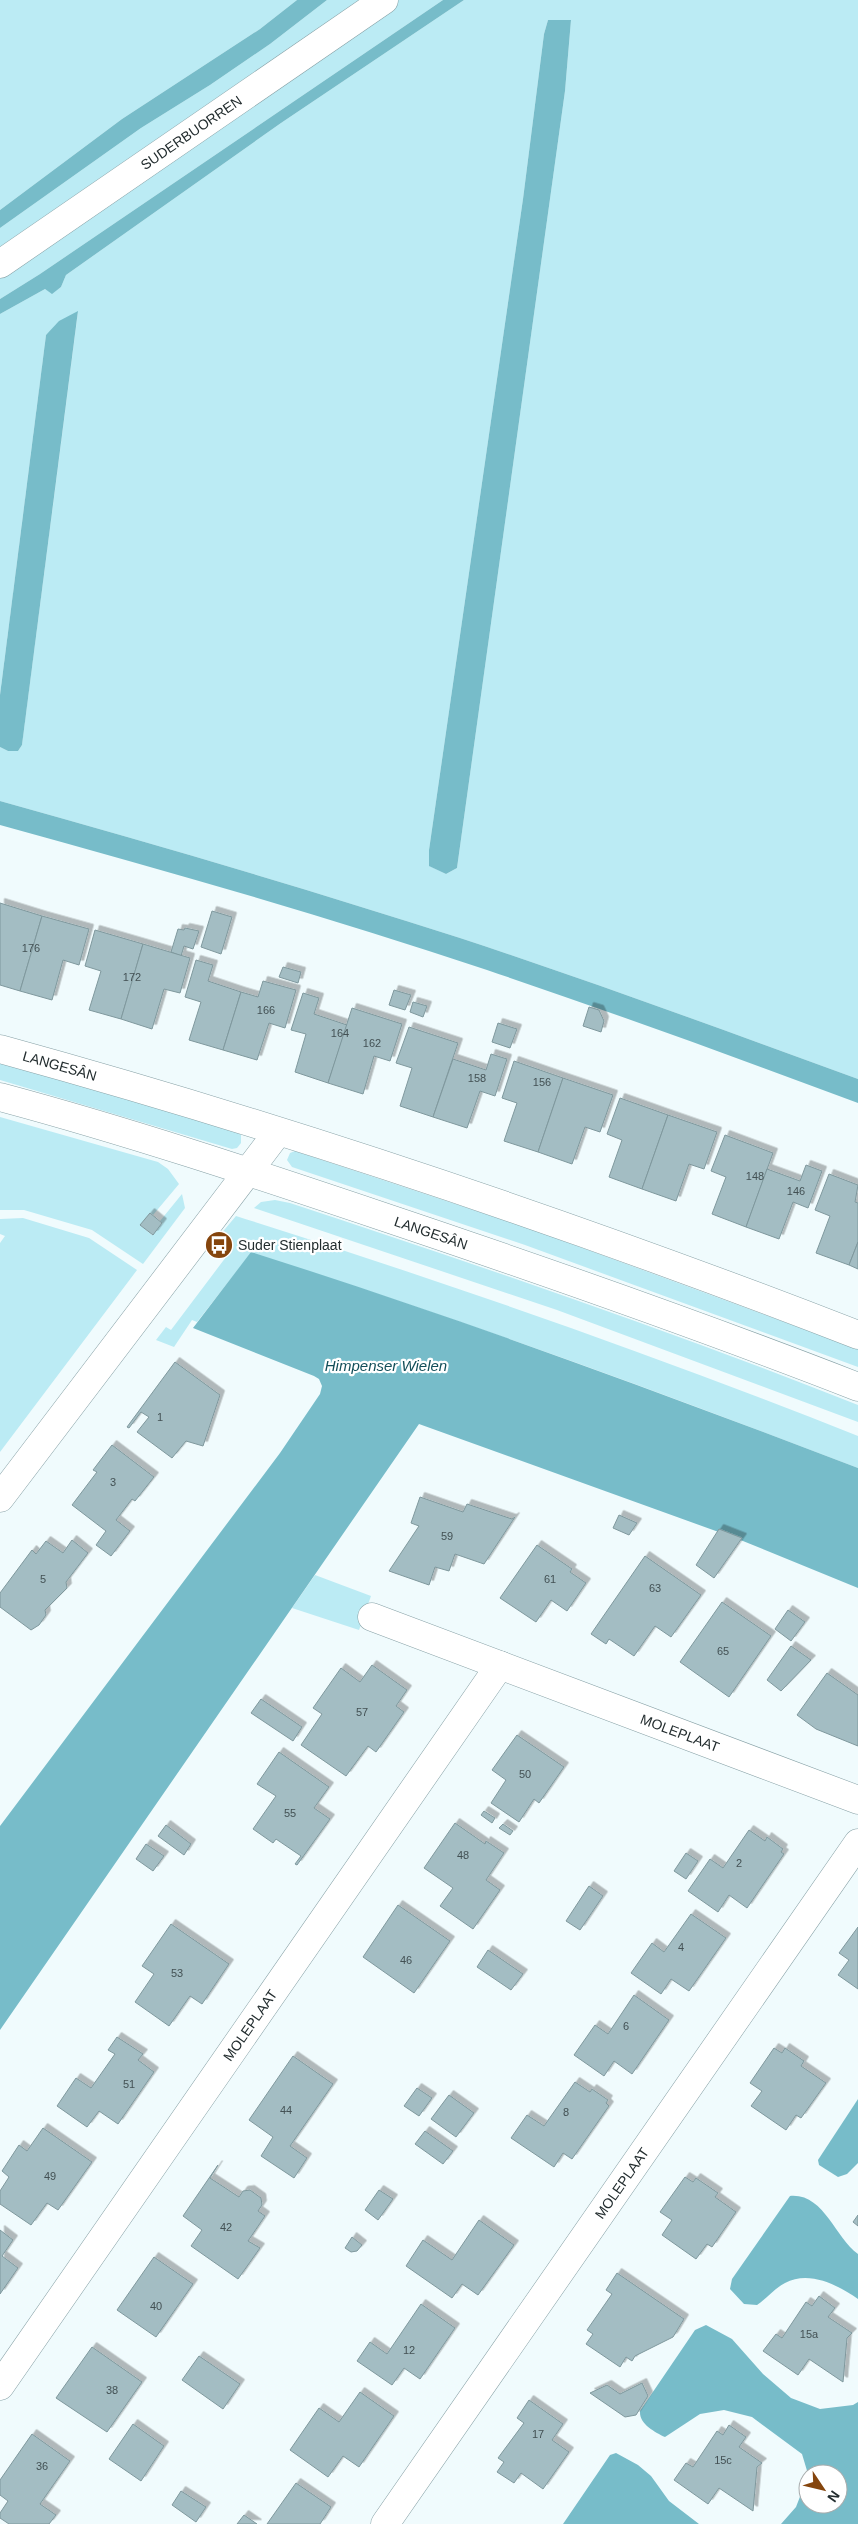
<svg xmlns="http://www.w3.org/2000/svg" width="858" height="2524" font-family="Arial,sans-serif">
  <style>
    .green { fill: #bbebf4; fill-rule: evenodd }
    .water { fill: #77bcc9 }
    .building { fill: #a3bdc3; stroke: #7f989d; filter: url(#shadow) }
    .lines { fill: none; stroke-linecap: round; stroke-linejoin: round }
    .minor-casing { stroke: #87a1a6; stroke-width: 29 }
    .minor { stroke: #fff; stroke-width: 28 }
    .labels { text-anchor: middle; stroke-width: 4.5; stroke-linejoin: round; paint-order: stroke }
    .number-label { font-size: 11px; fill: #435154 }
    .street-label { font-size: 14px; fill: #232d2f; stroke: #fff }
    .poi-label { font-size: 14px; fill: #232d2f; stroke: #fff; text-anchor: start }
    .water-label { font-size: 15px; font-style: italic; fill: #124e59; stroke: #fff }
  </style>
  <defs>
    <filter id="shadow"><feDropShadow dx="4.5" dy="-4.5" stdDeviation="0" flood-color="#0004"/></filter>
  </defs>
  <rect width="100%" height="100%" fill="#f0fbfd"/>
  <g class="green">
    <path d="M0 0H297L260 29 122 119 0 210Z"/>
    <path d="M327 0H369L0 253V228L141 128 210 85 270 44Z"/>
    <path d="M399 0H443L40 274 0 299V273Z"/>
    <path d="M464 0H858V1079C726 1031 594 982 460 938 308 889 154 844 0 801V747L8 751H18L22 745 78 312 46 335 0 695V314L45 289 52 293 61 287 66 275 281 123ZM548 20H571L565 91 457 868 446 874 430 866 429 850 523 199 544 34Z"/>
    <path d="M0 1062 237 1132 241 1135V1143L237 1148 232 1149 0 1080Z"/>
    <path d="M0 1117 158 1162 168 1169 179 1184 153 1215 150 1213 140 1225 152 1235 162 1223 160 1221 182 1194 185 1208 143 1264 92 1230 24 1210H0Z"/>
    <path d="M295 1151 531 1229 858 1349V1367L525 1245 292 1167 287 1160 290 1153Z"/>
    <path d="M275 1200 290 1203C481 1266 671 1331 858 1405V1422L557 1310 254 1208 261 1202Z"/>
    <path d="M236 1216C446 1282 654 1355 858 1436V1468C657 1391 456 1317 251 1253L197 1322 192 1320 174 1347 156 1340 166 1327 171 1330 229 1253 214 1242Z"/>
    <path d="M23 1218 89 1238 137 1270 0 1452V1243L5 1236 0 1234V1219Z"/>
    <path d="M315 1575 371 1596 359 1630 292 1608Z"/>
  </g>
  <g class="water">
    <path d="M297 0H327L270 44 210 85 141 128 0 228V210L122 119 260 29Z"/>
    <path d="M443 0H464L281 123 66 275 61 287 52 294 45 289 0 314V299L40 274Z"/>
    <path d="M548 20H571L565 91 457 868 446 874 429 866V850L523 199 544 34Z"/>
    <path d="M78 311 22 745 18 751H8L0 747V695L46 335 59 321Z"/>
    <path d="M0 801C154 844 308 889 460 938 594 982 726 1031 858 1079V1103C735 1057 611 1012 487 970 326 916 163 870 0 825Z"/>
    <path d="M251 1252C456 1317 657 1391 858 1468V1588L738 1539 419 1424 0 2030V1826L280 1453 320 1394 322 1386 319 1379 314 1376 193 1328Z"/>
    <path d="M858 2099V2163L847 2174 838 2177 819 2165 818 2160Z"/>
    <path d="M790 2196C824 2193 835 2238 858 2254V2299C838 2285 809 2270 785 2283 775 2288 766 2299 757 2305L744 2304 730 2289 732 2279Z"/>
    <path d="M706 2325 732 2339 763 2374 791 2398 820 2409 853 2405 858 2402V2524H781L796 2507 808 2476V2504H838V2474H808L802 2454 752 2417 724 2410 700 2414 665 2437C655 2432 639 2424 640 2411L695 2330Z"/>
    <path d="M616 2453 638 2465 651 2476 669 2501 699 2524H563L610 2455Z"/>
  </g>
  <g class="building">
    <path d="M0 903 42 916 20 991 0 985Z"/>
    <path d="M212 911 232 917 221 954 201 947Z"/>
    <path d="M42 916 89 929 79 965 63 960 52 1000 20 991Z"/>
    <path d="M185 928 199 931 193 949 184 946 181 956 171 952 178 929 184 930Z"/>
    <path d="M95 930 143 944 121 1019 89 1010 101 971 85 966Z"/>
    <path d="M143 944 190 958 180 993 164 989 152 1029 121 1019Z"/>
    <path d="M196 960 213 965 208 981 241 992 223 1050 189 1040 201 1002 185 997Z"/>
    <path d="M283 967 301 972 298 983 279 977Z"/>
    <path d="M263 981 296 990 285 1028 269 1023 257 1060 223 1050 241 992 258 997Z"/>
    <path d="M394 990 411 995 405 1010 389 1005Z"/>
    <path d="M303 993 319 998 314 1014 347 1025 328 1083 295 1072 306 1034 291 1030Z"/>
    <path d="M413 1002 427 1006 423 1017 410 1012Z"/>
    <path d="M589 1007 599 1010 604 1021 601 1032 583 1026Z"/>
    <path d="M352 1008 402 1024 390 1061 374 1056 363 1094 328 1083Z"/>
    <path d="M498 1023 517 1029 510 1048 492 1042Z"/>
    <path d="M409 1027 458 1043 433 1117 400 1106 412 1068 396 1063Z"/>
    <path d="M491 1054 507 1059 495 1096 480 1091 467 1128 433 1117 453 1059 486 1070Z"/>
    <path d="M514 1061 563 1078 538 1152 504 1141 517 1103 502 1098Z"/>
    <path d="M563 1078 613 1095 600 1132 585 1127 572 1164 538 1152Z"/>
    <path d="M620 1098 668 1115 642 1189 609 1177 622 1140 607 1134Z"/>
    <path d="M668 1115 717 1132 704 1169 689 1164 676 1201 642 1189Z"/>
    <path d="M725 1135 773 1153 746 1227 712 1214 726 1177 711 1171Z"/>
    <path d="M806 1165 822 1171 808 1208 793 1202 779 1239 746 1227 767 1169 800 1181Z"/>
    <path d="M829 1174 858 1185 855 1202 858 1203V1242L849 1265 816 1253 830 1216 815 1210Z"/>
    <path d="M150 1213 162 1223 153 1235 140 1225Z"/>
    <path d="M858 1242V1269L849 1265Z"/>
    <path d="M175 1362 220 1395 203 1446 186 1441 172 1458 137 1432 149 1417 141 1412 129 1428 127 1427Z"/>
    <path d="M112 1445 154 1477 135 1501 132 1499 116 1520 130 1531 111 1556 96 1545 106 1531 72 1505 97 1472 93 1470Z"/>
    <path d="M420 1497 463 1512 467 1504 512 1519 515 1517 484 1564 455 1554 449 1571 435 1567 429 1585 389 1571 419 1526 411 1523Z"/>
    <path d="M619 1515 637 1523 629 1535 613 1528Z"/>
    <path d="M719 1529 742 1538 714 1578 696 1565Z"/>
    <path d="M72 1540 88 1553 66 1582 67 1588 45 1610 46 1615 39 1625 31 1630 0 1607V1593L32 1550 36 1554 46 1541 63 1553Z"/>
    <path d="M537 1545 572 1569 570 1572 586 1583 567 1611 551 1600 536 1622 500 1598Z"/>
    <path d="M645 1556 701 1595 671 1637 655 1626 634 1656 609 1639 606 1644 591 1634Z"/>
    <path d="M722 1602 771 1636 729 1697 680 1662Z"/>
    <path d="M788 1610 805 1622 791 1641 775 1629Z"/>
    <path d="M791 1646 811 1660 781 1691 767 1680Z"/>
    <path d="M372 1665 407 1690 396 1706 404 1712 376 1752 368 1746 346 1776 301 1745 322 1714 313 1708 341 1668 360 1682Z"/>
    <path d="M827 1673 858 1695V1746L816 1729 797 1715Z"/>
    <path d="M261 1699 302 1727 293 1741 251 1713Z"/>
    <path d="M517 1735 564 1767 539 1803 534 1799 519 1822 491 1803 506 1780 492 1770Z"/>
    <path d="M279 1752 329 1787 314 1808 330 1819 297 1865 295 1864 301 1856 276 1839 273 1843 253 1829 276 1796 257 1784Z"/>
    <path d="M484 1811 495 1818 492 1823 481 1815Z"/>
    <path d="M455 1823 485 1844 486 1841 504 1853 486 1880 500 1890 473 1929 440 1906 453 1888 424 1868Z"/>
    <path d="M503 1824 513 1831 510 1835 499 1828Z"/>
    <path d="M166 1825 191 1844 184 1855 158 1836Z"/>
    <path d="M749 1830 765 1841 767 1837 783 1849 781 1852 784 1854 747 1908 729 1895 718 1912 688 1891 710 1859 723 1868Z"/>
    <path d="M146 1844 164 1856 153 1871 136 1859Z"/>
    <path d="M686 1853 698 1861 686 1879 674 1871Z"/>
    <path d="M589 1886 603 1896 580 1930 566 1921Z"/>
    <path d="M398 1905 450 1941 414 1993 363 1957Z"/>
    <path d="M691 1914 726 1938 689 1991 671 1979 661 1994 631 1973 652 1943 664 1952Z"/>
    <path d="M171 1924 229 1964 202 2004 190 1996 169 2026 135 2002 154 1974 142 1966Z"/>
    <path d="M858 1927V1989L838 1975 849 1960 839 1953Z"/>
    <path d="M488 1950 523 1974 511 1990 477 1967Z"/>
    <path d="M634 1995 669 2020 632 2074 614 2061 604 2076 574 2055 595 2025 608 2034Z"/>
    <path d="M117 2037 143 2054 138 2060 154 2072 118 2124 99 2111 87 2127 57 2106 76 2078 91 2088 115 2054 108 2050Z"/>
    <path d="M774 2048 782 2053 785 2048 804 2061 801 2066 826 2083 801 2118 796 2115 786 2130 751 2106 762 2091 750 2083Z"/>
    <path d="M293 2056 333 2084 290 2146 307 2158 294 2178 261 2156 273 2137 249 2120Z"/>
    <path d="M575 2082 590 2092 592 2089 608 2100 606 2103 609 2106 572 2159 563 2153 554 2167 511 2138 527 2115 544 2126Z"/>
    <path d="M417 2088 432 2098 419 2116 404 2106Z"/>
    <path d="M449 2095 474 2113 456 2137 431 2119Z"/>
    <path d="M43 2128 92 2162 58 2210 47 2203 31 2225 0 2204V2191L9 2177 2 2171 19 2145 27 2151Z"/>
    <path d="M425 2131 453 2151 443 2164 415 2144Z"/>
    <path d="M218 2165 210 2178 239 2197 243 2191 250 2190 261 2198 262 2205 258 2211 265 2216 248 2241 260 2248 238 2279 191 2246 202 2230 183 2216Z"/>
    <path d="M685 2177 693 2182 696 2178 718 2193 715 2197 736 2212 712 2247 707 2244 696 2259 662 2235 672 2220 660 2212Z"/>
    <path d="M379 2190 393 2199 378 2220 365 2210Z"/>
    <path d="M858 2215V2226L853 2222Z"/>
    <path d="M479 2220 514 2245 478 2295 462 2284 452 2298 406 2266 423 2240 452 2260Z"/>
    <path d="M0 2230 13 2240 2 2256 18 2268 0 2294Z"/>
    <path d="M352 2237 362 2245 357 2251 351 2252 345 2248Z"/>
    <path d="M154 2257 193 2284 156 2337 117 2310Z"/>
    <path d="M617 2273 684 2319 673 2337 635 2356 632 2361 626 2357 620 2367 586 2344 593 2334 587 2330 612 2294 606 2290Z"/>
    <path d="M819 2296 835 2308 828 2317 852 2333 847 2338 843 2382 809 2359 798 2375 763 2351 776 2334 782 2338 806 2302 812 2306Z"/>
    <path d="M421 2304 455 2328 420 2379 404 2368 392 2385 357 2361 370 2342 387 2354Z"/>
    <path d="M92 2347 142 2382 107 2432 56 2398Z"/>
    <path d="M199 2356 240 2384 223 2409 182 2380Z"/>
    <path d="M642 2383 648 2396 636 2415 625 2417 590 2393 607 2385 620 2394Z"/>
    <path d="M360 2392 394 2416 359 2467 343 2456 328 2477 290 2450 319 2408 339 2422Z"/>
    <path d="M529 2400 563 2424 552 2440 569 2452 543 2489 521 2473 514 2483 497 2472 504 2462 498 2458 524 2423 517 2418Z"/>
    <path d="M133 2424 164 2446 141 2481 109 2459Z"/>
    <path d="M729 2425 746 2437 739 2447 762 2463 757 2467 753 2511 719 2488 708 2504 674 2480 686 2463 693 2467 717 2431 723 2435Z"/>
    <path d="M32 2434 70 2461 40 2504 56 2515 49 2524H9L0 2518V2513L8 2501 0 2495V2480Z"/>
    <path d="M296 2483 331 2507 320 2524H267Z"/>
    <path d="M181 2491 206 2507 196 2522 172 2505Z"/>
    <path d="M244 2515 257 2524H237Z"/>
  </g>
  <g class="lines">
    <defs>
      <g id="minor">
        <path id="s1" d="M0 264 384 0"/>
        <path id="s2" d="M0 1049C291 1129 577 1226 858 1335"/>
        <path id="s3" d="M0 1097C127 1131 253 1173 378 1215 539 1269 699 1325 858 1387"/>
        <path d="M0 1498 278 1132"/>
        <path id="s4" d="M372 1617 858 1800"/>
        <path id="s5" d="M0 2386 500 1665"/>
        <path id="s6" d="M385 2524 858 1843"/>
      </g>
    </defs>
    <use href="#minor" class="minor-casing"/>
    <use href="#minor" class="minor"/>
  </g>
  <defs>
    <symbol id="bus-disc" viewBox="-11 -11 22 22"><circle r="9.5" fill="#85450d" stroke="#fff"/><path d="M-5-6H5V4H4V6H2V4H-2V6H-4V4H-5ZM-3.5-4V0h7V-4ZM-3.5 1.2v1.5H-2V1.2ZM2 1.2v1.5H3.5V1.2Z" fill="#fff"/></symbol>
  </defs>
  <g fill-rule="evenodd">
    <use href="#bus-disc" x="203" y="1229" width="32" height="32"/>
  </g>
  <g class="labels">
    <g class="number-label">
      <text x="31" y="952">176</text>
      <text x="132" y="981">172</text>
      <text x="266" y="1014">166</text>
      <text x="340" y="1037">164</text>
      <text x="372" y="1047">162</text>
      <text x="477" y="1082">158</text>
      <text x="542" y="1086">156</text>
      <text x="755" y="1180">148</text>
      <text x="796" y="1195">146</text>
      <text x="160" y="1421">1</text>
      <text x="113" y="1486">3</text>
      <text x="447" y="1540">59</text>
      <text x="43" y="1583">5</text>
      <text x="550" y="1583">61</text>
      <text x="655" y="1592">63</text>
      <text x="723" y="1655">65</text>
      <text x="362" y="1716">57</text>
      <text x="525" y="1778">50</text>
      <text x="290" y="1817">55</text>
      <text x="463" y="1859">48</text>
      <text x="739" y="1867">2</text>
      <text x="681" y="1951">4</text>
      <text x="406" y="1964">46</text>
      <text x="177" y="1977">53</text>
      <text x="626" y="2030">6</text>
      <text x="129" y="2088">51</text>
      <text x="286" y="2114">44</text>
      <text x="566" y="2116">8</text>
      <text x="50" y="2180">49</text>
      <text x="226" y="2231">42</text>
      <text x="156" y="2310">40</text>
      <text x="809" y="2338">15a</text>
      <text x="409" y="2354">12</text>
      <text x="112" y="2394">38</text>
      <text x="538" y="2438">17</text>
      <text x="723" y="2464">15c</text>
      <text x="42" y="2470">36</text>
    </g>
    <g class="street-label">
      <text dy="5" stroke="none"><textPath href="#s1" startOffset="232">SUDERBUORREN</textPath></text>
      <text dy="5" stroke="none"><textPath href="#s2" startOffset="62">LANGESÂN</textPath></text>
      <text dy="5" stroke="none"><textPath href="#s3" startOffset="452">LANGESÂN</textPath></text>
      <text dy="5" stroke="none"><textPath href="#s4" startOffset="329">MOLEPLAAT</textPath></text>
      <text dy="5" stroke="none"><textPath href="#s5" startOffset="439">MOLEPLAAT</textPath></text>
      <text dy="5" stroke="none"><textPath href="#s6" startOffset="415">MOLEPLAAT</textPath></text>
    </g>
    <g class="poi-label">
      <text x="238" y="1250">Suder Stienplaat</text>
    </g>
    <g class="water-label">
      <text x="386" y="1371">Himpenser Wielen</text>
    </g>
  </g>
  <g transform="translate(823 2489) rotate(125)"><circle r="24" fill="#ffffff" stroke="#a7abac"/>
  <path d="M0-4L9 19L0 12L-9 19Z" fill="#85450d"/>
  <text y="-8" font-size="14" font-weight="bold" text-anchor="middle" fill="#232d2f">N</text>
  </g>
</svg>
